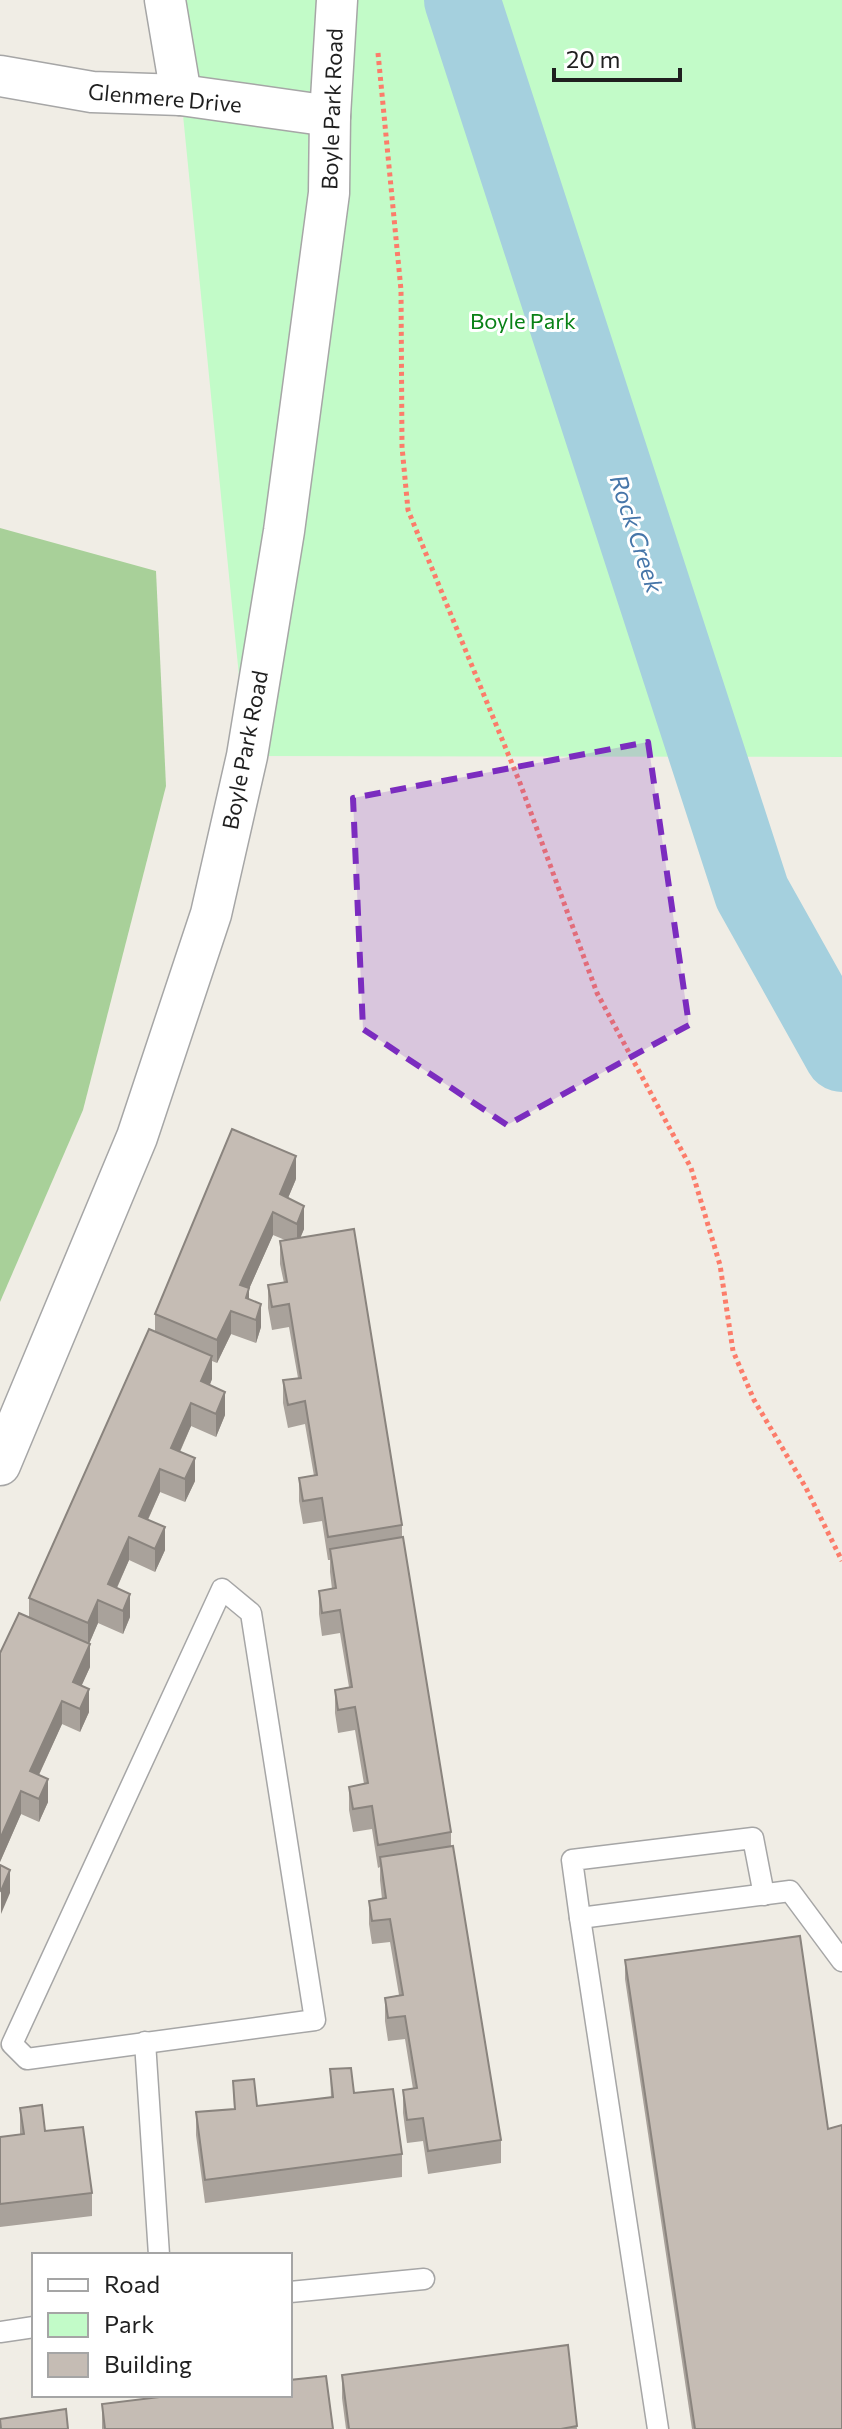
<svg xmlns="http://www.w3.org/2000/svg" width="842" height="2429" font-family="Commissioner,sans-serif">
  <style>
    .forest { fill: #a8d099 }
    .park { fill: #c2fbc8 }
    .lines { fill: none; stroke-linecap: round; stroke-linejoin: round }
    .river { stroke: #a5d0de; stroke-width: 76 }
    .lane-casing { stroke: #a6a6a6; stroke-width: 23 }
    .street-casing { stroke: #a6a6a6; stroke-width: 43 }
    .path { stroke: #fc7c6a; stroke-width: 5; stroke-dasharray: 4 4; stroke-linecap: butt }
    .lane { stroke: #fff; stroke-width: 20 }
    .street { stroke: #fff; stroke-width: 40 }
    .wall { fill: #a9a29b }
    .shaded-wall { fill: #8a847e }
    .building { fill: #c5bcb4; stroke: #8a847e; stroke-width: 2 }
    .marked { fill: #7b2cbf; fill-opacity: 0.2; stroke: #7b2cbf; stroke-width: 6; stroke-dasharray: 16 10; stroke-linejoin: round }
    .labels { text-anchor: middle; stroke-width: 6; stroke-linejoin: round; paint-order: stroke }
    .street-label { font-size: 22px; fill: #1f1f1f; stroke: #fff }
    .park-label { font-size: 22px; fill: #098116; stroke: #fff }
    .water-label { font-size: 24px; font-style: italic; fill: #4676a9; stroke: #fff }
  </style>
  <rect width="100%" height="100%" fill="#f0ede5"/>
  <path class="forest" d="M0 528 156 571 166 786 83 1110 0 1302Z"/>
  <path class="park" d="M166 0H842V757L247 756 181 95Z"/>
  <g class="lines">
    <path class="river" d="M462 0 752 893 842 1054"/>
    <defs>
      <g id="lane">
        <path d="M222 1589 251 1613 315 2020 27 2059 12 2044Z"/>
        <path d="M580 1918 572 1860 753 1838 764 1895"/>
        <path d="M145 2042 159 2255"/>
        <path d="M290 2292 424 2279"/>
        <path d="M0 2332 34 2327"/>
        <path d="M658 2429 580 1918 790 1891 842 1961"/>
      </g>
      <g id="street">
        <path d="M165 0 181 95"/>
        <path d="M0 76 92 92 181 95 330 116"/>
        <path d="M0 1465 137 1137 211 914 247 756 284 531 329 193 330 116 337 0"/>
      </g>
    </defs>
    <use href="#lane" class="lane-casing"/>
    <use href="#street" class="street-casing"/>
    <path class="path" d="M378 53 401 290 402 447 408 510 520 783 597 993 691 1168 720 1265 733 1351 754 1400 806 1488 842 1561"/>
    <use href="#lane" class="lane"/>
    <use href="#street" class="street"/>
  </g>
  <g class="wall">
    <path d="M296 1179 288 1198 304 1229 300 1238 402 1525V1537L451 1832V1846L501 2140V2163L428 2174 423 2141 407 2143 403 2113V2090L413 2089 405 2039 388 2041 385 2021V1998L399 1995 390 1942 372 1944 369 1924V1901L382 1899 380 1880V1867L378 1868 372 1829 353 1832 349 1810V1787L364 1784 355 1730 338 1733 335 1713V1690L349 1687 340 1633 322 1636 319 1614V1591L332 1589 330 1572V1560H328L322 1521 303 1524 299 1501V1478L314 1476 305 1424 288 1428 283 1403V1380L298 1378 289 1327 272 1330 268 1308V1285L284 1283 280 1264V1241L285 1240 273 1235 249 1289V1299L261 1327 256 1343 231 1334 217 1363 212 1361V1379L210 1385 225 1415 216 1437 191 1426 180 1452 195 1481 185 1502 160 1492 148 1520 165 1550 155 1572 129 1560 117 1588 130 1617 123 1634 98 1623 89 1644 90 1667 81 1686 89 1712 80 1732 62 1724 39 1775 48 1802 39 1822 21 1814 0 1862 29 1617V1598L155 1331V1314Z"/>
    <path d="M625 1960 842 2429H692L625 1979Z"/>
    <path d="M330 2069 354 2093 402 2154V2177L205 2203 196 2135V2112L234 2109 233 2081 257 2106 331 2098Z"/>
    <path d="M20 2108 45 2131 92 2193V2216L0 2227V2137L20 2134Z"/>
    <path d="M568 2345 577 2429H346L342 2398V2375Z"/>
    <path d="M102 2404 333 2429H102Z"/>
  </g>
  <g class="shaded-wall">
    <path d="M296 1156V1179L280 1217V1194Z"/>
    <path d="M304 1206V1229L297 1246V1224Z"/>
    <path d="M273 1212V1235L249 1289V1311L240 1285Z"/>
    <path d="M261 1304V1327L256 1343V1320Z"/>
    <path d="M231 1311V1334L217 1363V1340Z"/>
    <path d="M212 1356V1379L201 1404V1381Z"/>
    <path d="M225 1392V1415L216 1437V1414Z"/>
    <path d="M191 1403V1426L171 1471V1448Z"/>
    <path d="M195 1458V1481L185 1502V1479Z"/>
    <path d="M160 1469V1492L139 1539V1516Z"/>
    <path d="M165 1527V1550L155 1572V1549Z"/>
    <path d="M129 1537V1560L109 1605 108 1584Z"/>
    <path d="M130 1594V1617L123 1634V1611Z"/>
    <path d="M98 1600V1623L88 1646V1623Z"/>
    <path d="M90 1644V1667L73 1705V1682Z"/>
    <path d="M89 1689V1712L80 1732V1709Z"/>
    <path d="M62 1701V1724L30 1794V1771Z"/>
    <path d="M48 1779V1802L39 1822V1799Z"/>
    <path d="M21 1791V1814L0 1862V1839Z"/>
    <path d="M10 1870V1893L1 1914V1891Z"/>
  </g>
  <g class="building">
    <path d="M232 1129 296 1156 280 1194 304 1206 297 1224 273 1212 240 1285 249 1288 246 1298 261 1304 256 1320 231 1311 217 1340 155 1314Z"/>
    <path d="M354 1229 402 1525 328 1537 322 1498 303 1501 299 1478 317 1475 305 1401 288 1405 283 1380 301 1378 289 1304 272 1307 268 1285 287 1282 280 1241Z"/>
    <path d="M149 1329 212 1356 201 1381 225 1392 216 1414 191 1403 171 1448 195 1458 185 1479 160 1469 139 1516 165 1527 155 1549 129 1537 108 1584 130 1594 123 1611 98 1600 88 1623 29 1598Z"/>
    <path d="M403 1537 451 1832 378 1845 372 1806 353 1809 349 1787 368 1783 355 1707 338 1710 335 1690 352 1687 340 1610 322 1613 319 1591 336 1588 330 1549Z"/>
    <path d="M19 1613 90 1644 73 1682 89 1689 80 1709 62 1701 30 1771 48 1779 39 1799 21 1791 0 1839V1653Z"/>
    <path d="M453 1846 501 2140 428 2151 423 2118 407 2120 403 2090 417 2088 405 2016 388 2018 385 1998 403 1995 390 1919 372 1921 369 1901 386 1898 380 1857Z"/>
    <path d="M0 1865 10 1870 1 1891 0 1890Z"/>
    <path d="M800 1936 828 2129 842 2125V2429H695L625 1960Z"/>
    <path d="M351 2068 354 2093 393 2089 402 2154 205 2180 196 2112 235 2109 233 2081 254 2079 257 2106 333 2097 330 2069Z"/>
    <path d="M42 2105 45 2131 83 2127 92 2193 0 2204V2137L24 2134 20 2108Z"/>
    <path d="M568 2345 577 2426 561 2429H349L342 2375Z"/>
    <path d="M326 2376 333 2429H105L102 2404 176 2395H290V2380Z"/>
    <path d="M66 2409 68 2429H1L0 2419Z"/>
  </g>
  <path class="marked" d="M648 742 689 1025 507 1125 363 1029 353 798Z"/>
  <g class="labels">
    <g class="street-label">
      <text transform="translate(165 98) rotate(5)" y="8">Glenmere Drive</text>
      <text transform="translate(332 109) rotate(-88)" y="8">Boyle Park Road</text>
      <text transform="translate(245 750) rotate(-79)" y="8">Boyle Park Road</text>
    </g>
    <g class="park-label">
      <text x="523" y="329">Boyle Park</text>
    </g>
    <g class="water-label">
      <text transform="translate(636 534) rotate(72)" y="8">Rock Creek</text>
    </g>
  </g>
  <rect x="32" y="2253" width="260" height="144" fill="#ffffff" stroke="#a5a5a5" stroke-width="2"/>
  <rect x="48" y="2279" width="40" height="12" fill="#ffffff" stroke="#a5a5a5" stroke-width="2"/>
  <text x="104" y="2293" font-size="24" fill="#1f1f1f">Road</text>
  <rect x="48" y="2313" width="40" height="24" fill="#c2fbc8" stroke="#a5a5a5" stroke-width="2"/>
  <text x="104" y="2333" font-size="24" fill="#1f1f1f">Park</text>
  <rect x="48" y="2353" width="40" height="24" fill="#c5bcb4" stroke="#a5a5a5" stroke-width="2"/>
  <text x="104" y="2373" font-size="24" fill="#1f1f1f">Building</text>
  <path d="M554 68v12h126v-12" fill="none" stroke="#1f1f1f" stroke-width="4"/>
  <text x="566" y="68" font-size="24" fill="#1f1f1f" stroke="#ffffff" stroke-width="6" paint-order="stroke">20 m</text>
</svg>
